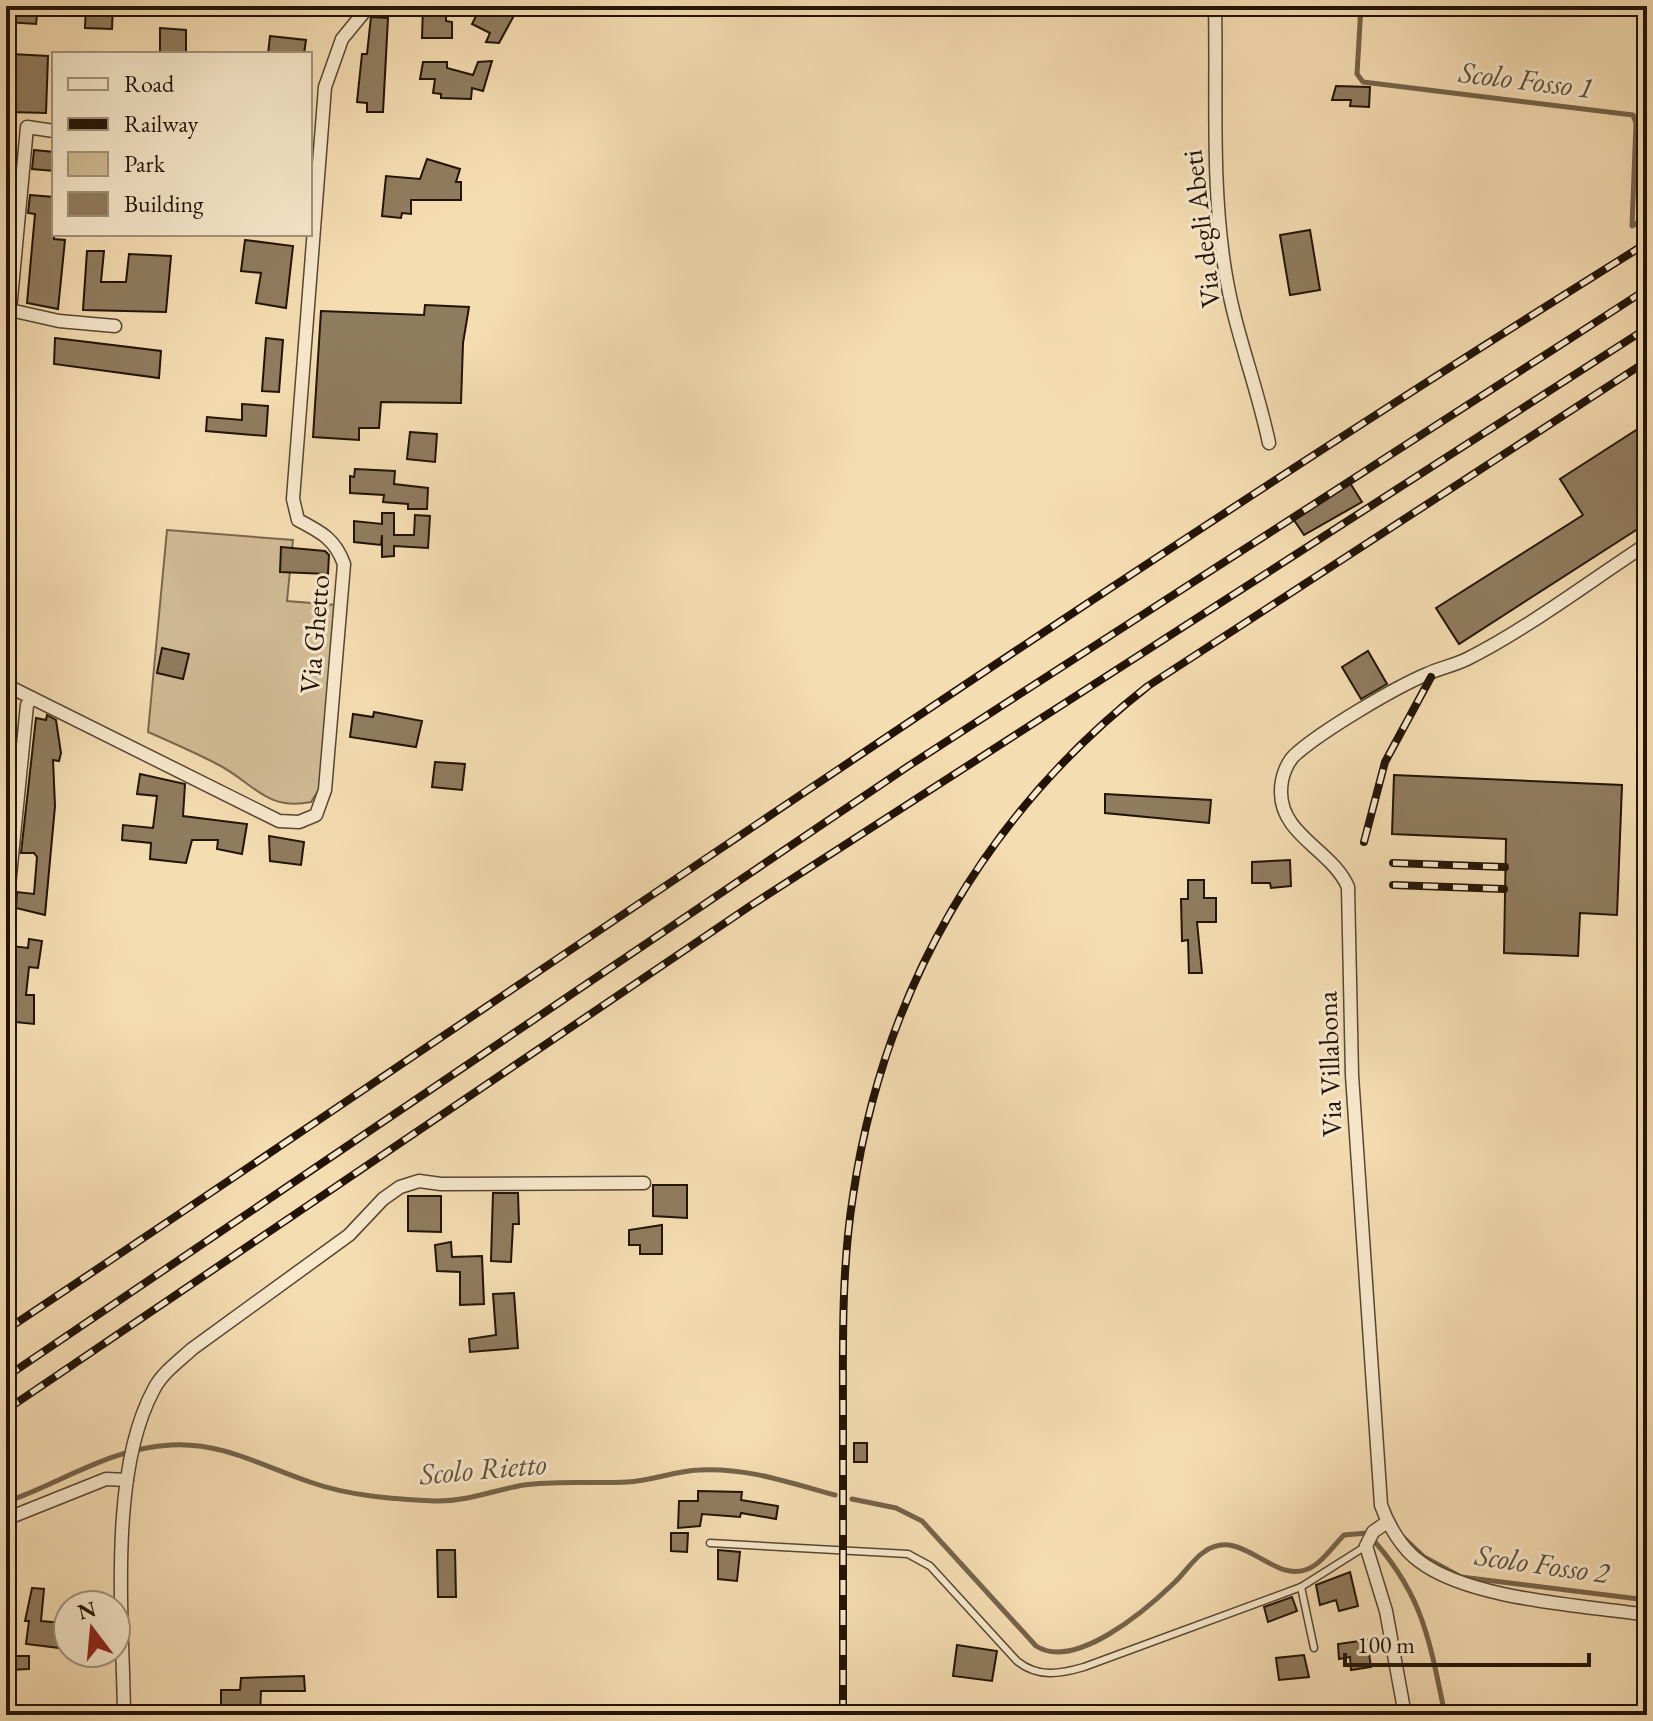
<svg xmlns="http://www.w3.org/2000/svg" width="1653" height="1721" font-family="'EB Garamond',serif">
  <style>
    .green { fill: #d1bb95; stroke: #7a674e; stroke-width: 2 }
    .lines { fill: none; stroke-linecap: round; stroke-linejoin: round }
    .stream { stroke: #75634a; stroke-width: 5 }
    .building { fill: #907c5f; stroke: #221306; stroke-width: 2 }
    .lane-casing { stroke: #574631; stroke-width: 9 }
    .street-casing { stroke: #574631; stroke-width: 15 }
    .lane { stroke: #f8e9cd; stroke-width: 6 }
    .street { stroke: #f8e9cd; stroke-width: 12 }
    .rail-casing { stroke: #221306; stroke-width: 8 }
    .rail { stroke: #f8e9cd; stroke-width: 5; stroke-dasharray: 15; stroke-linecap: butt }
    .labels { text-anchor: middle; stroke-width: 6; stroke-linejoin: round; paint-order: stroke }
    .street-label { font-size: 28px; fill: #221306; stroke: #f8e9cd }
    .water-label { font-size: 30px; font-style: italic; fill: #614f39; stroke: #f8e9cd }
  </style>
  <rect width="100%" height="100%" fill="#f5ddb2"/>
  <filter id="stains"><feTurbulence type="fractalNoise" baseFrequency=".0025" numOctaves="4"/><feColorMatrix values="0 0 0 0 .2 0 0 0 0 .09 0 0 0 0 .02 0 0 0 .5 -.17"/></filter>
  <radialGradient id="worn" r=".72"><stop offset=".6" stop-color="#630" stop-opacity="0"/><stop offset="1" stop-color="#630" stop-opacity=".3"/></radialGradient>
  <path class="green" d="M167 530 293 540 287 601 337 605 322 785 311 802C265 811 253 782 217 764 194 752 171 742 148 732Z"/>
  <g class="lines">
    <g class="stream">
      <path d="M1361 6 1357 74 1363 82 1633 115 1636 123 1632 226 1647 217"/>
      <path d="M852 1499 896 1508 922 1521 1036 1646C1075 1671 1146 1610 1174 1583 1184 1574 1193 1559 1204 1552 1241 1525 1272 1584 1308 1569 1321 1564 1334 1545 1344 1535L1367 1533C1423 1593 1429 1638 1445 1715"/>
      <path d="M6 1502C61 1483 110 1448 171 1445 222 1442 262 1466 310 1482 349 1496 393 1499 435 1501 466 1502 494 1490 524 1485 558 1480 593 1484 627 1482 651 1481 675 1471 699 1470 746 1467 790 1483 835 1495"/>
      <path d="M1403 1537 1424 1557 1461 1577 1647 1600"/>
    </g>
  </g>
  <g class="building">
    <path d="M9 6H38L36 24 7 22Z"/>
    <path d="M86 6H113L112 29 85 28Z"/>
    <path d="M423 6H446V21L452 22V38H422Z"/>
    <path d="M481 6H509L517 10 499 43 486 42 490 33 472 24Z"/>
    <path d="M371 17 388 18 383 112H367V103L357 102 362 54H367Z"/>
    <path d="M160 28 186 30V54H160Z"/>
    <path d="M270 36 306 40 304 54H268Z"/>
    <path d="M11 54 48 56 46 113 9 112Z"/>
    <path d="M492 61 483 91 472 88 471 99 441 98V94L433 93 435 79H420L423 62H447V68L473 75 478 62Z"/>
    <path d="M1336 86 1370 87 1369 107 1350 106 1351 100H1332Z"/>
    <path d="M34 150 54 152V171L32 169Z"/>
    <path d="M427 159 460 169 456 182H461V200H411V214L402 213 401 218 382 216 386 176 420 179Z"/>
    <path d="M30 195 54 197V239L65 240 58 309 27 303 35 214 28 213Z"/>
    <path d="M1310 230 1320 290 1290 295 1280 235Z"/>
    <path d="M245 240 293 246 286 308 256 303 261 273 241 271Z"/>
    <path d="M87 251H104L101 282H126L129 254 171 256 166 312 83 310Z"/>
    <path d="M425 305 469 307 463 343 461 403 381 402 379 428H359V440L313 437 321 311 424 315Z"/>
    <path d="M55 338 161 351 159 378 54 364Z"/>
    <path d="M266 338 283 340 279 392 262 391Z"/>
    <path d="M242 404 268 406 266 436 206 431 207 417 242 420Z"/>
    <path d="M1647 423V523L1459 644 1436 608 1583 515 1560 479Z"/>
    <path d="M410 432 437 434 435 462 407 459Z"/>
    <path d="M355 469 395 471 394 484 428 488 427 509H408V504L383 502 384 495 350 493V476L354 477Z"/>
    <path d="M1350 483 1362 502 1304 535 1294 520Z"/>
    <path d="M382 513H394V535H414L415 515 430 516 428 548 394 546V556L382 557V535L381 545 354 542V521L382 524Z"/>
    <path d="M281 547 325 551 329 555 328 574 280 572Z"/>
    <path d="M162 648 189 654 183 679 157 673Z"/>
    <path d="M1368 651 1387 684 1361 699 1342 667Z"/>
    <path d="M374 712 422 721 416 747 350 737 353 714 373 717Z"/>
    <path d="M47 715 56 720 61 753 59 761 53 760 55 806 45 915 16 908 17 892 34 894 37 857 34 853H21L36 718 46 720Z"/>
    <path d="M435 762 465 764 462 790 432 787Z"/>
    <path d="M140 774 185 784 183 816 247 824 242 854 217 849 218 840H192L186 863 150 859 151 843 122 840 123 825 153 828 157 796 137 794Z"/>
    <path d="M1394 775 1622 785 1617 915 1580 913 1578 956 1504 953 1506 839 1392 834Z"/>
    <path d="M1105 794 1211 800 1209 823 1105 813Z"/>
    <path d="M269 836 304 842 301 865 270 861Z"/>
    <path d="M1290 860 1291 886 1271 888 1270 883H1252V862Z"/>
    <path d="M1188 880H1204V898H1216V922H1197L1202 973H1189L1188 940 1182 941 1181 899H1188Z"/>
    <path d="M29 939 42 941 38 968 29 967 26 995H34V1024L6 1021V1001H12L15 962 11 961 12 946 28 948Z"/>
    <path d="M653 1185H687V1218L653 1216Z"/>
    <path d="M493 1193H518L519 1224H513L511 1262 491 1261Z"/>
    <path d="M408 1196H441V1232L408 1231Z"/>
    <path d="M662 1225V1254H640V1245H629V1230Z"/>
    <path d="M451 1242 452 1257 482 1256 484 1304 460 1305V1272L437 1271 435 1245Z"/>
    <path d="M514 1293 518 1348 470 1352 469 1339 496 1335 493 1294Z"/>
    <rect x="854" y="1443" width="13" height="19"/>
    <path d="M698 1491 742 1492 741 1500 778 1506 776 1519 741 1513 740 1517 702 1514 700 1526 678 1528 679 1501H698Z"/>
    <path d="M671 1533H688L687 1552 671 1551Z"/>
    <path d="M437 1550H455L456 1597H438Z"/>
    <path d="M718 1550 740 1552 737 1581 718 1579Z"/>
    <path d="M1350 1572 1358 1606 1339 1611 1336 1600 1320 1605 1316 1585Z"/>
    <path d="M32 1588 44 1589 41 1621 63 1623 62 1628 68 1629V1649L26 1644 29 1621H25Z"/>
    <path d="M1292 1597 1297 1611 1268 1622 1264 1607Z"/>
    <path d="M1367 1640 1371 1667 1351 1670 1350 1657 1339 1659 1338 1644Z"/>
    <path d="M957 1645 997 1651 992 1681 953 1676Z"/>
    <path d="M1304 1655 1309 1677 1279 1680 1276 1658Z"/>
    <path d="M10 1656H29V1669L9 1670Z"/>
    <path d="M304 1676 305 1691H261L260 1715H221V1690H240L241 1678Z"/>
  </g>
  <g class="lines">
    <defs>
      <g id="lane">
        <path d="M710 1543 908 1554 930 1566 1017 1661C1038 1678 1060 1674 1084 1667L1301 1587 1366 1546"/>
        <path d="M1301 1587 1314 1648"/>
      </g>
      <g id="street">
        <path d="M1215 6C1217 95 1211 182 1225 270 1234 329 1257 385 1269 443"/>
        <path d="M6 310H10L27 127 54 131"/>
        <path d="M10 310 59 321 115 326"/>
        <path d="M1647 544C1590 581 1527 629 1467 659 1455 665 1440 668 1427 674 1394 688 1325 729 1297 753 1287 761 1281 777 1281 791 1280 835 1332 850 1348 887L1352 1075 1381 1505C1388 1525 1402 1549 1419 1561 1470 1600 1582 1605 1647 1615"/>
        <path d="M6 685 279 821 299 822 316 815 325 790 344 564C335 539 321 532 298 520L293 499 325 87 342 39 369 6"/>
        <path d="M6 916 27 705 32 698"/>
        <path d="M6 1519 106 1479 127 1480"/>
        <path d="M1387 1522 1373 1532 1366 1546 1386 1611 1405 1715"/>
        <path d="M124 1715C123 1620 108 1473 154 1389 162 1373 179 1361 192 1349L349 1235 383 1199 400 1187 419 1181 441 1184 644 1183"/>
      </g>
    </defs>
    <use href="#lane" class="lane-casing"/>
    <use href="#street" class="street-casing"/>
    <use href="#lane" class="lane"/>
    <use href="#street" class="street"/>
    <defs>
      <g id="rail">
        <path d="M1364 842 1385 762 1431 677"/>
        <path d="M1393 863 1505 867"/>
        <path d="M1393 885 1504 889"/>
        <path d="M6 1330C552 966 1090 590 1647 243"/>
        <path d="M6 1377 910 765 1647 289"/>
        <path d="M6 1410 750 906 1647 328"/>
        <path d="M843 1715C843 1618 843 1522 843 1425 843 1348 841 1272 853 1196 883 991 985 814 1148 686L1647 361"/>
      </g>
    </defs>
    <use href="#rail" class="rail-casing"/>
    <use href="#rail" class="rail"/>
  </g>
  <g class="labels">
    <g class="street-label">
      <text transform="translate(1201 229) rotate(-97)" y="10">Via degli Abeti</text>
      <text transform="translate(314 634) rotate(-85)" y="10">Via Ghetto</text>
      <text transform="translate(1329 1064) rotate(-92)" y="10">Via Villabona</text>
    </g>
    <g class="water-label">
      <text transform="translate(1526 80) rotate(7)" y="10">Scolo Fosso 1</text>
      <text transform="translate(483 1469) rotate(-5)" y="10">Scolo Rietto</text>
      <text transform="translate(1542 1564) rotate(8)" y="10">Scolo Fosso 2</text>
    </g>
  </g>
  <rect width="1653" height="1721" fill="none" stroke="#f5ddb2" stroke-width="32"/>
  <rect x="8" y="8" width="1637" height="1705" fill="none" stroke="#221306" stroke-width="4"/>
  <rect x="16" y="16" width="1621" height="1689" fill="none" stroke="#221306" stroke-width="2"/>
  <rect x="52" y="52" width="260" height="184" fill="#f8e9cd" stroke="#a2937d" stroke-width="2"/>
  <rect x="68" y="78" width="40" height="12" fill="#f8e9cd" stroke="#a2937d" stroke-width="2"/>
  <text x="124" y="92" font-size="24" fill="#221306">Road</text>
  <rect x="68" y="118" width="40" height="12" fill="#221306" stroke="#a2937d" stroke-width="2"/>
  <text x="124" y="132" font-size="24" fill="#221306">Railway</text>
  <rect x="68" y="152" width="40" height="24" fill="#d1bb95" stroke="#a2937d" stroke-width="2"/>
  <text x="124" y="172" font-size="24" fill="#221306">Park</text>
  <rect x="68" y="192" width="40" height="24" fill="#907c5f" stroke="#a2937d" stroke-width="2"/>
  <text x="124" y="212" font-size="24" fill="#221306">Building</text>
  <g transform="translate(92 1629) rotate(344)"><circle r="38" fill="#f8e9cd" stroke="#a2937d" stroke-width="2"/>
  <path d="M0-6L14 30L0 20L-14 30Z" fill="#8f2418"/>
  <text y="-12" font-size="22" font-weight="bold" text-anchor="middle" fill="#221306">N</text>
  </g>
  <path d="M1345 1653v12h244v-12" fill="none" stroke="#221306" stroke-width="4"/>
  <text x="1357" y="1653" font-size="24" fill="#221306" stroke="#f8e9cd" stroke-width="6" paint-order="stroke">100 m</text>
  <rect width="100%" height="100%" filter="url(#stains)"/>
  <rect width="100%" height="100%" fill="url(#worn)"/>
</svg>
